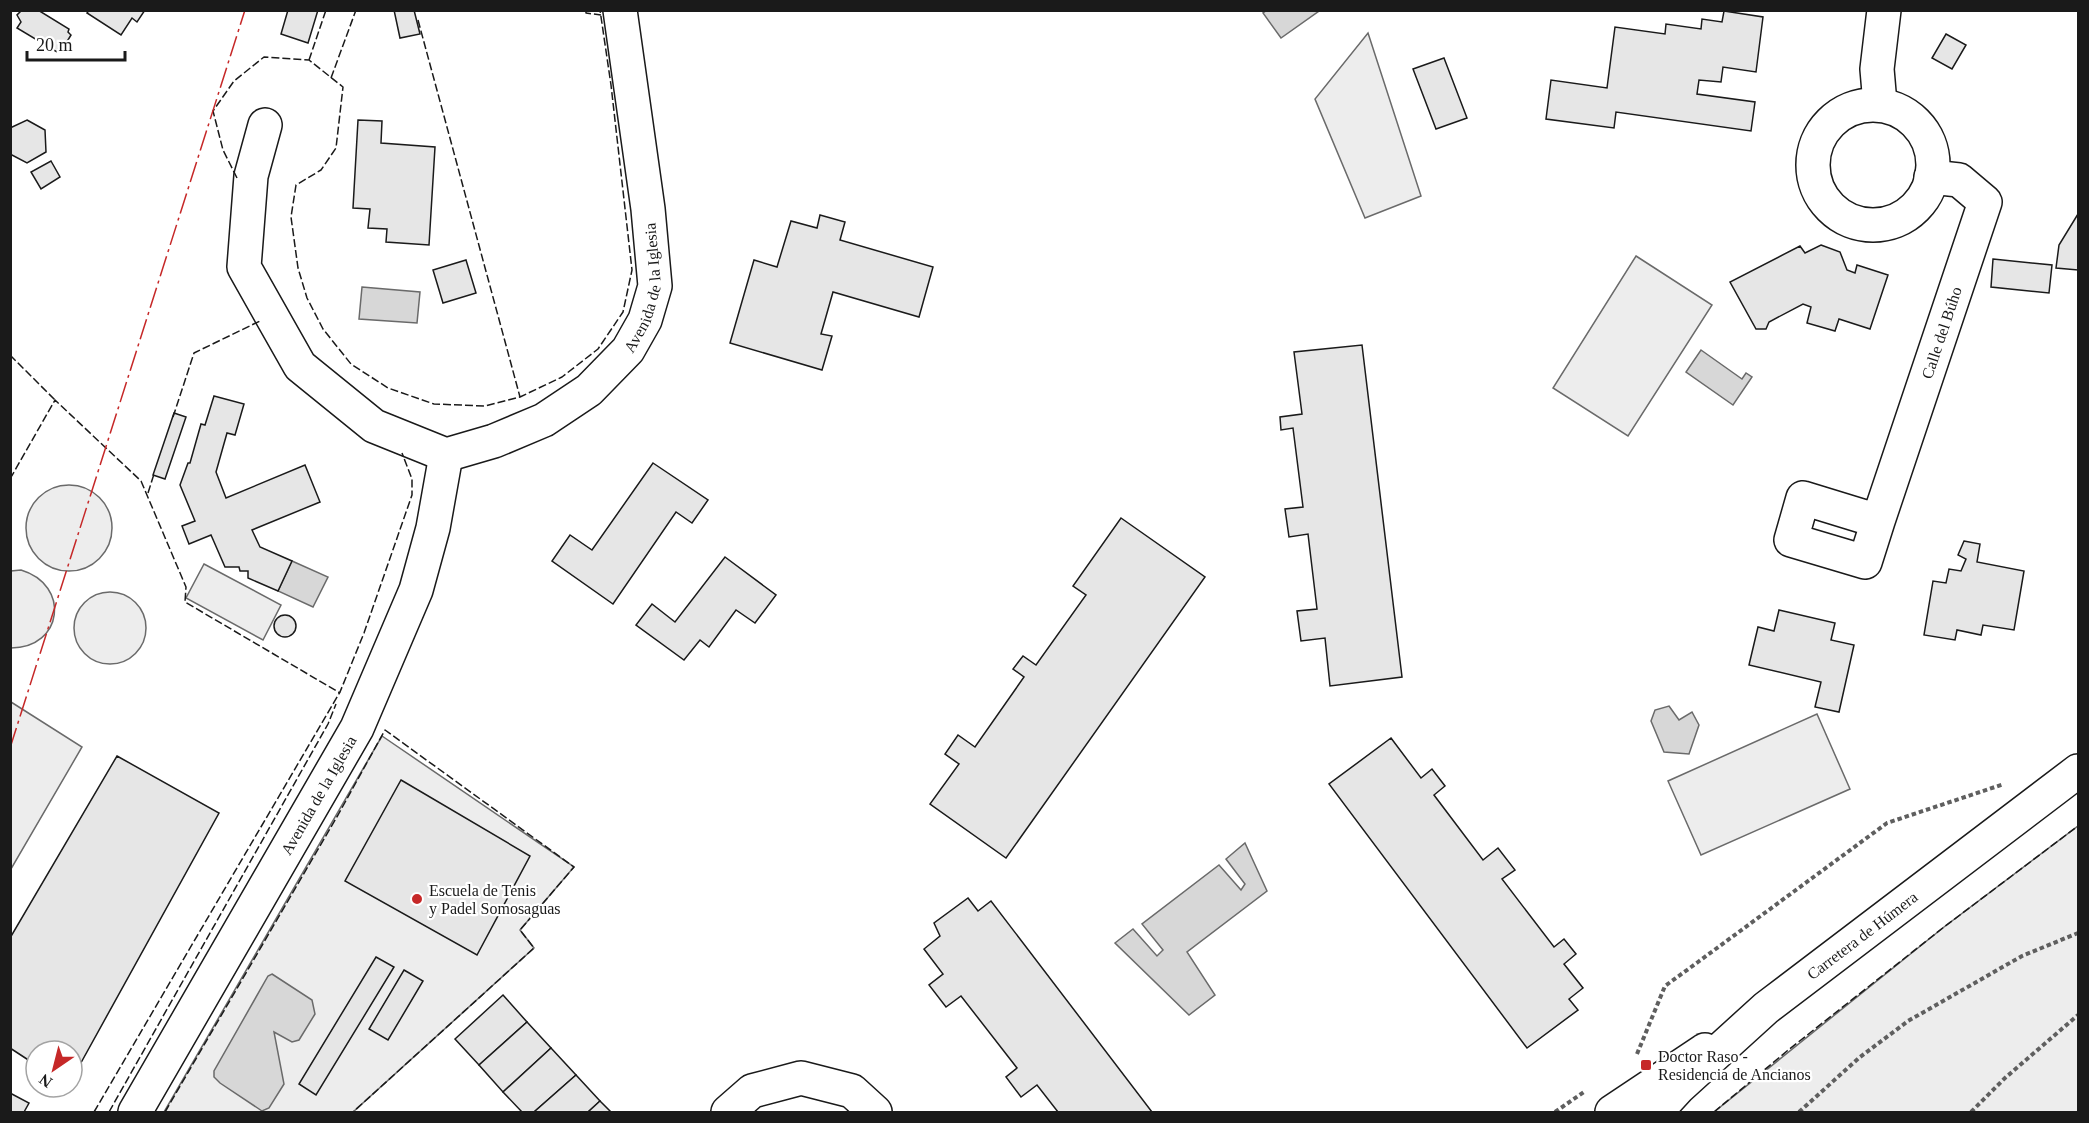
<svg xmlns="http://www.w3.org/2000/svg" width="2089" height="1123" font-family="Georgia,serif">
  <style>
    .green { fill: #ededed; stroke: #6a6a6a; stroke-width: 1.5 }
    .water { fill: #d7d7d7; stroke: #6a6a6a; stroke-width: 1.5 }
    .building { fill: #e6e6e6; stroke: #1a1a1a; stroke-width: 1.5 }
    .lines { fill: none; stroke-linecap: round; stroke-linejoin: round }
    .minor-casing { stroke: #1a1a1a; stroke-width: 36 }
    .major-casing { stroke: #1a1a1a; stroke-width: 36 }
    .path { stroke: #5f5f5f; stroke-width: 4; stroke-dasharray: 4.5 3; stroke-linecap: butt }
    .minor { stroke: #fff; stroke-width: 33 }
    .major { stroke: #fff; stroke-width: 33 }
    .fence { stroke: #1a1a1a; stroke-width: 1.5; stroke-dasharray: 8 3; stroke-linecap: butt }
    .power { stroke: #c62828; stroke-width: 1.5; stroke-dasharray: 21 4.5 3 4.5; stroke-linecap: butt }
    .poi-dot { fill: #c62828; stroke: #fff; stroke-width: 2 }
    .labels { text-anchor: middle; stroke-width: 4.5; stroke-linejoin: round; paint-order: stroke }
    .street-label { font-size: 16px; fill: #1a1a1a; stroke: #fff }
    .poi-label { font-size: 16px; fill: #1a1a1a; stroke: #fff; text-anchor: start }
  </style>
  <rect width="100%" height="100%" fill="#fff"/>
  <g class="green">
    <path d="M1368 33 1421 196 1365 218 1315 99Z"/>
    <path d="M1636 256 1712 305 1628 436 1553 388Z"/>
    <circle cx="69" cy="528" r="43"/>
    <path d="M204 564 281 605 263 640 186 598Z"/>
    <path d="M21 570C71 585 63 648 11 648V571Z"/>
    <circle cx="110" cy="628" r="36"/>
    <path d="M11 702 82 747 11 869Z"/>
    <path d="M1817 714 1850 789 1701 855 1668 781Z"/>
    <path d="M382 736 574 867 520 930 534 948 353 1112H164Z"/>
    <path d="M2078 826V1112H1714L1944 927Z"/>
  </g>
  <g class="water">
    <path d="M1267 10H1319V11L1281 38 1263 13Z"/>
    <path d="M362 287 420 292 417 323 359 319Z"/>
    <path d="M1701 350 1742 379 1746 373 1752 377 1733 405 1686 372Z"/>
    <path d="M292 561 328 577 313 607 278 591Z"/>
    <path d="M1669 706 1679 720 1692 712 1699 725 1689 754 1664 752 1651 721 1655 710Z"/>
    <path d="M1245 843 1267 891 1187 952 1215 995 1189 1015 1115 943 1133 929 1157 956 1163 950 1142 924 1219 865 1241 890 1245 884 1226 859Z"/>
    <path d="M272 974 312 1000 315 1014 299 1040 292 1042 274 1032 284 1084 269 1108 262 1111 220 1083 214 1077V1071L268 976Z"/>
  </g>
  <g class="building">
    <path d="M22 10H38L69 29 68 32 71 35 62 50 59 48 57 52 17 28 21 22 17 15Z"/>
    <path d="M89 10H145L137 22 132 18 121 35 87 13Z"/>
    <path d="M288 10H318L308 43 281 34Z"/>
    <path d="M394 10H414L420 34 400 38Z"/>
    <path d="M1724 11 1763 17 1756 72 1723 67 1721 82 1699 80 1697 94 1755 102 1751 131 1616 112 1614 128 1546 119 1551 80 1607 88 1615 27 1665 34 1666 24 1701 29 1702 19 1722 22Z"/>
    <path d="M1946 34 1966 45 1952 69 1932 58Z"/>
    <path d="M1444 58 1467 118 1436 129 1413 69Z"/>
    <path d="M27 120 45 130 46 152 27 163 10 154V128Z"/>
    <path d="M358 120 382 121 381 143 435 147 429 245 386 242 387 229 368 228 370 209 353 208Z"/>
    <path d="M51 161 60 177 41 189 31 172Z"/>
    <path d="M2078 214V270L2056 268 2059 245Z"/>
    <path d="M820 215 845 222 840 240 933 267 919 317 833 292 821 334 832 336 822 370 730 343 754 260 777 267 791 221 817 228Z"/>
    <path d="M1821 245 1840 252 1847 270 1855 273 1857 265 1888 275 1870 329 1839 319 1835 331 1807 323 1811 307 1803 304 1769 322 1766 329H1756L1730 282 1800 246 1805 253Z"/>
    <path d="M1993 259 2052 265 2049 293 1991 287Z"/>
    <path d="M466 260 476 293 443 303 433 270Z"/>
    <path d="M1362 345 1402 677 1330 686 1325 638 1301 641 1297 611 1317 609 1308 534 1289 537 1285 509 1303 507 1293 428 1281 430 1280 417 1302 414 1294 352Z"/>
    <path d="M214 396 244 404 235 435 227 433 216 472 226 498 305 465 320 502 252 530 260 547 292 561 278 591 248 578V571H240L239 567H225L211 535 189 544 182 526 195 521 180 485 188 463H190L201 424 205 425Z"/>
    <path d="M174 413 186 417 165 479 153 475Z"/>
    <path d="M653 463 708 500 692 523 676 512 613 604 552 561 570 535 592 550Z"/>
    <path d="M1121 518 1205 577 1006 858 930 804 959 764 945 754 958 735 975 747 1024 677 1013 669 1023 656 1036 665 1086 595 1073 586Z"/>
    <path d="M1964 541 1980 544 1977 562 2024 571 2014 630 1983 625 1981 635 1957 630 1955 640 1924 635 1933 581 1946 583 1949 569 1961 571 1966 559 1958 555Z"/>
    <path d="M725 557 776 595 755 623 736 610 709 647 700 640 684 660 636 625 652 604 675 622Z"/>
    <path d="M1779 610 1835 623 1831 640 1854 645 1839 712 1815 707 1821 682 1749 665 1758 627 1774 631Z"/>
    <circle cx="285" cy="626" r="11"/>
    <path d="M1391 738 1421 778 1432 769 1445 786 1434 795 1483 860 1498 848 1515 870 1502 879 1554 947 1564 939 1576 954 1564 964 1583 988 1569 999 1578 1010 1527 1048 1329 784Z"/>
    <path d="M117 756 219 813 72 1079V1051H36V1065L10 1048V938Z"/>
    <path d="M401 780 530 856 477 955 345 881Z"/>
    <path d="M968 898 978 911 991 901 1152 1112H1058L1037 1085 1021 1097 1006 1077 1017 1068 961 996 946 1007 929 985 943 974 924 949 940 936 934 923Z"/>
    <path d="M376 957 394 967 316 1095 299 1084Z"/>
    <path d="M404 970 423 981 388 1040 369 1029Z"/>
    <path d="M503 995 527 1022 479 1065 455 1039Z"/>
    <path d="M527 1022 551 1048 503 1092 479 1065Z"/>
    <path d="M551 1048 576 1075 534 1112H522L503 1092Z"/>
    <path d="M576 1075 600 1101 588 1112H534Z"/>
    <path d="M10 1093 29 1103 24 1112H10Z"/>
    <path d="M600 1101 611 1112H588Z"/>
  </g>
  <g class="lines">
    <defs>
      <g id="minor">
        <path d="M1880 104 1877 69 1884 10"/>
        <circle cx="1873" cy="165" r="60"/>
        <path id="s1" d="M265 125 251 176 244 267 300 366 374 426 446 455 494 441 544 420 589 390 628 350 645 320 655 286 648 209 620 10"/>
        <path id="s2" d="M1878 521 1865 562 1791 540 1803 498 1878 521 1985 202 1959 180 1931 177"/>
        <path id="s3" d="M135 1112 357 728 416 590 433 528 446 455"/>
        <path d="M728 1112 752 1091 801 1078 852 1091 875 1112"/>
        <path d="M1612 1112 1705 1050"/>
      </g>
      <g id="major">
        <path id="s4" d="M1656 1112 1678 1088 1766 1008 2078 771"/>
      </g>
    </defs>
    <use href="#minor" class="minor-casing"/>
    <use href="#major" class="major-casing"/>
    <g class="path">
      <path d="M1637 1054 1665 986 1698 962 1887 823 2004 784"/>
      <path d="M1555 1112 1584 1092"/>
      <path d="M1799 1112 1860 1057 1908 1021 2022 956 2078 933"/>
      <path d="M1971 1112 2005 1078 2078 1015"/>
    </g>
    <use href="#minor" class="minor"/>
    <use href="#major" class="major"/>
    <g class="fence">
      <path d="M586 10V13L601 15"/>
      <path d="M418 20 520 397"/>
      <path d="M309 60 326 10"/>
      <path d="M331 78 356 10"/>
      <path d="M237 178 223 150 213 111 234 81 264 57 309 60 343 87 336 148 321 170 296 185 291 217 298 268 307 298 323 329 351 364 388 388 434 404 485 406 520 397 562 377 598 349 623 312 632 270 611 85 600 10"/>
      <path d="M10 355 55 400"/>
      <path d="M173 417 194 353 260 321"/>
      <path d="M10 479 55 400 141 481 186 587 185 602 340 693"/>
      <path d="M148 493 154 474"/>
      <path d="M94 1112 340 692 364 633 412 495V479L402 453"/>
      <path d="M109 1112 328 724 336 704"/>
      <path d="M165 1112 338 815 385 730 574 867 520 930 534 948 353 1112"/>
      <path d="M1714 1112 1787 1051 1944 927 2078 826"/>
    </g>
    <path class="power" d="M10 748 245 10"/>
  </g>
  <g class="poi-dot">
    <circle cx="417" cy="899" r="6"/>
    <rect x="1640" y="1059" width="12" height="12" rx="3"/>
  </g>
  <g class="labels">
    <g class="street-label">
      <text dy="6" stroke="none"><textPath href="#s1" startOffset="711">Avenida de la Iglesia</textPath></text>
      <text dy="6" stroke="none"><textPath href="#s2" startOffset="441">Calle del Búho</textPath></text>
      <text dy="6" stroke="none"><textPath href="#s3" startOffset="366">Avenida de la Iglesia</textPath></text>
      <text dy="6" stroke="none"><textPath href="#s4" startOffset="272">Carretera de Húmera</textPath></text>
    </g>
    <g class="poi-label">
      <text x="429" y="896">Escuela de Tenis<tspan x="429" dy="18">y Padel Somosaguas</tspan></text>
      <text x="1658" y="1062">Doctor Raso -<tspan x="1658" dy="18">Residencia de Ancianos</tspan></text>
    </g>
  </g>
  <rect width="2089" height="1123" fill="none" stroke="#1a1a1a" stroke-width="24"/>
  <g transform="translate(54 1069) rotate(215)"><circle r="28" fill="#ffffff" stroke="#a3a3a3" stroke-width="1.5"/>
  <path d="M0-4.5L10 22L0 15L-10 22Z" fill="#c62828"/>
  <text y="-9" font-size="16" font-weight="bold" text-anchor="middle" fill="#1a1a1a">N</text>
  </g>
  <path d="M27 51v9h98v-9" fill="none" stroke="#1a1a1a" stroke-width="3"/>
  <text x="36" y="51" font-size="18" fill="#1a1a1a" stroke="#ffffff" stroke-width="4.5" paint-order="stroke">20 m</text>
</svg>
